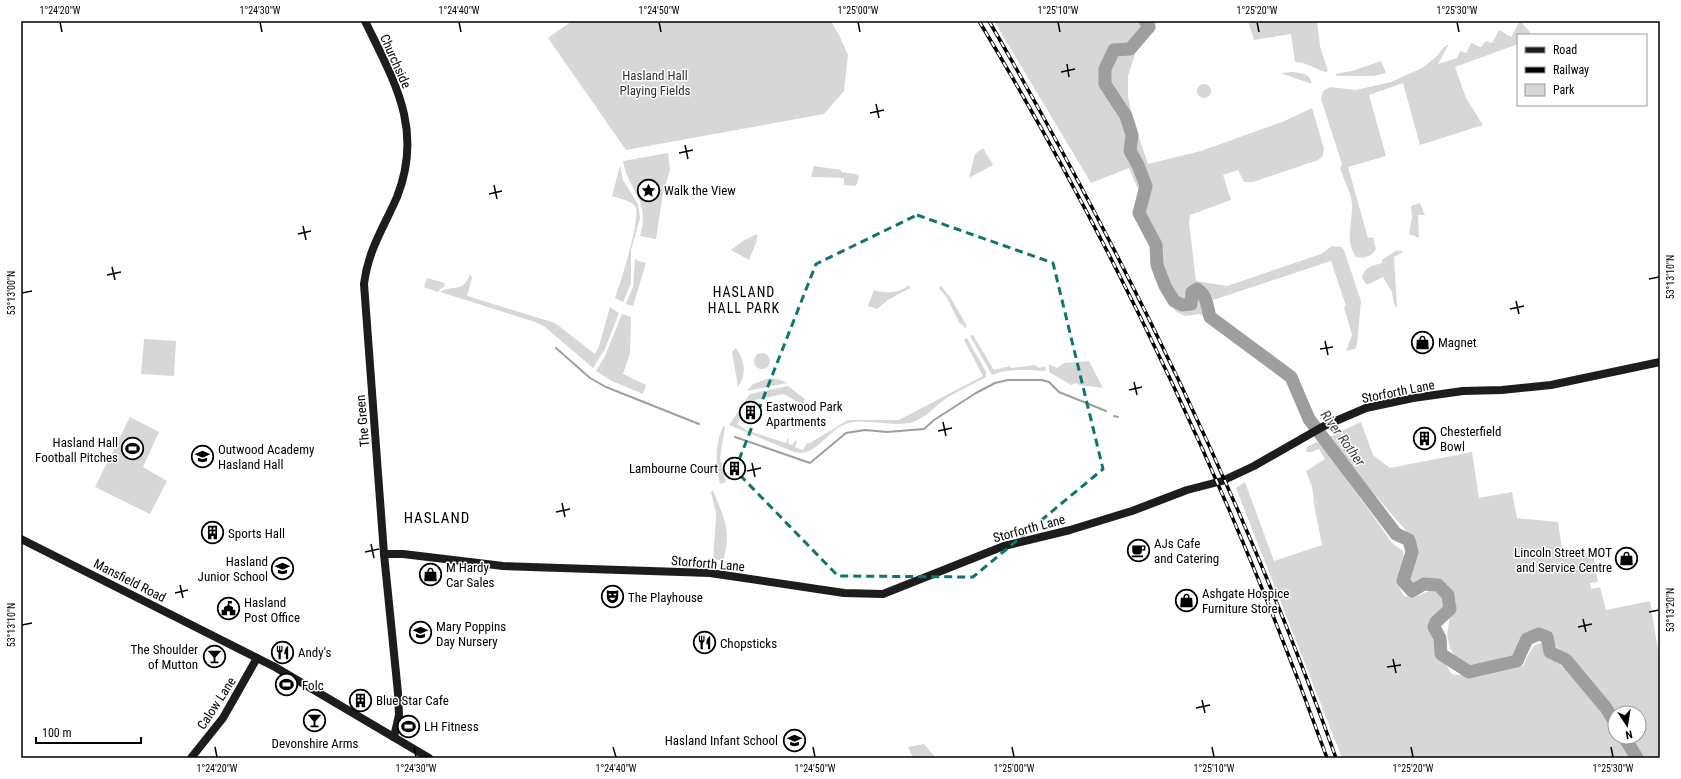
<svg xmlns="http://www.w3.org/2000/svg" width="1681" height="779" font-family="'Roboto Condensed',sans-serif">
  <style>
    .green { fill: #d7d7d7 }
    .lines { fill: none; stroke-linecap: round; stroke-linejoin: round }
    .stream { stroke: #9e9e9e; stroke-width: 2 }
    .river { stroke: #9e9e9e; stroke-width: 13 }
    .secondary { stroke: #1d1d1d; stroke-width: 8 }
    .rail-casing { stroke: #000; stroke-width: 3.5 }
    .rail { stroke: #fff; stroke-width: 2; stroke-dasharray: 6; stroke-linecap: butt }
    .marked { fill: none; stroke: #0f766e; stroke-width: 3; stroke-dasharray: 8 5; stroke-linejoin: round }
    .ticks { fill: none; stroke: #000; stroke-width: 1.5 }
    .labels { text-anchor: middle; stroke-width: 3; stroke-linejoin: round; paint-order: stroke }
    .street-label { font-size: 13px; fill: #000; stroke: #fff }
    .park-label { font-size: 13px; fill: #2e2e2e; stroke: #fff }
    .poi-label { font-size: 13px; fill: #000; stroke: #fff; text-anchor: start }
    .neighbourhood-label { font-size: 14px; letter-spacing: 1px; fill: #000; stroke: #fff }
    .water-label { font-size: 14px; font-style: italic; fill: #3f3f3f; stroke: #fff }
    .quarter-label { font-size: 15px; letter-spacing: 1px; fill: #000; stroke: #fff }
    .neatline { fill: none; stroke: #000; stroke-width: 1.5 }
    .ticks-label { font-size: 10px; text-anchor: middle; fill: #000 }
  </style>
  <rect width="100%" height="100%" fill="#fff"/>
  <g class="green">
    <path d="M572 21H831L840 37 848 55 844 91 824 114 626 150 548 38Z"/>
    <path d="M994 21H1155L1157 23 1138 45 1128 76V96L1133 120 1148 164 1201 151 1282 122 1312 108 1324 149 1323 156 1318 160 1253 182H1244L1238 170 1223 175 1231 200 1190 215 1189 222 1196 281 1227 286 1321 254 1332 246 1341 247 1344 250 1361 301 1357 345 1355 349 1346 351 1352 335 1344 307 1346 306 1331 261 1213 300 1211 295 1214 314 1204 317 1200 314 1185 316 1175 311 1154 277 1151 258 1152 248 1136 215 1140 194 1129 168 1091 183Z"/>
    <path d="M1248 21H1317L1320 46 1328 71 1325 72 1303 63 1295 62 1291 34 1254 40Z"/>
    <path d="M1520 21 1530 32V35H1518V44L1455 67 1466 98 1483 125 1420 145 1403 83 1369 95 1386 156 1348 167 1368 238 1373 237 1376 249C1371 257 1364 259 1356 257 1344 240 1353 223 1352 204 1352 195 1343 178 1340 168L1342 164 1321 99 1323 91 1330 87 1356 90 1391 82 1422 68 1436 57 1444 47 1449 44 1438 64 1457 58 1460 51 1466 53 1471 43 1481 47 1486 41 1492 43 1499 30 1511 37Z"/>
    <path d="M1381 61 1386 73 1374 76H1337L1335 74 1352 71Z"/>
    <path d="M1293 72C1303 73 1310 74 1312 84L1280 73Z"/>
    <circle cx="1204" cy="91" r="7"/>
    <path d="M983 148 993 165 969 178 975 154Z"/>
    <path d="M668 153 670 170 663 193 656 239 640 236C651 199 629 194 623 161Z"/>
    <path d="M620 166 623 180 638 204 640 218 631 250V283L623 302 615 298C620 284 642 216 635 206 632 201 618 198 612 196Z"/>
    <path d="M814 166 841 170V172L856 174 859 176 857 184 855 186 844 185V178L811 177Z"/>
    <path d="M1420 203 1425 215H1418L1419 238 1409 234 1412 217 1411 206Z"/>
    <path d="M757 234V240L749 260 731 250 743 241Z"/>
    <path d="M1397 250 1403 252 1394 257 1397 308 1394 304 1392 292 1383 277 1369 284H1366L1362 278C1365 266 1372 266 1382 263V260Z"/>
    <path d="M635 258 638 261 646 263 633 306 626 304 633 287Z"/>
    <path d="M470 274 472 278 467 296 555 323 595 354 599 346 610 307 619 313 605 349 593 368 545 327 535 322 440 292C453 284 463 294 470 274Z"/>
    <path d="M427 278 445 283 444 287 440 289 438 292 424 287Z"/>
    <path d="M909 285 910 288 888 300 877 309 868 306 874 290C885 294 900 293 909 285Z"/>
    <path d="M941 286 950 297 967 326 965 328 963 325 960 324 947 298 939 288Z"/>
    <path d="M622 314 631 317 630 353 623 374 646 385 643 394 612 381 596 371 605 356Z"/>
    <path d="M973 335 994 370 1010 366 1011 368 1035 365 1039 368 1045 366 1046 371C1028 370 1009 368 992 375L970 336Z"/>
    <path d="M967 338 986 372V377C974 384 960 390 948 397 936 405 927 417 913 422 893 428 866 418 849 423 828 428 817 458 794 452L729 425 750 394 788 386 805 399 803 405 784 394 755 400 751 406 749 405 737 424 746 430 786 443 788 438 789 439 788 443 792 445 796 440 797 442 795 447 803 450 807 443H810L848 420H899L983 376 964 340Z"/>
    <path d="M144 339 176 341 174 376 141 374Z"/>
    <path d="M736 348C745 361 747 374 738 387L732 352Z"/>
    <circle cx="762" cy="361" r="8"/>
    <path d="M1089 361 1103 388 1079 385 1076 383 1071 385 1049 372V364L1057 368 1064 363Z"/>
    <path d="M770 378 781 380 787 383 747 391 753 384Z"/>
    <path d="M130 417 159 432 143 467 167 481 150 514 95 487Z"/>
    <path d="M1361 422 1373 455 1390 468 1472 452 1479 498 1512 492 1517 518 1558 522 1563 556 1593 553 1598 582 1590 583 1591 589 1600 587 1606 610 1650 601 1660 662V758H1641L1629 737H1639V713H1615V715L1569 658 1550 641V636L1545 630 1527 637 1516 657 1471 667 1459 661 1450 649 1447 634 1450 617 1455 611 1456 602 1454 594 1440 582 1425 581 1413 585C1407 577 1413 572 1414 564 1415 557 1415 549 1415 541L1369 488 1329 437Z"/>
    <path d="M723 426 725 427 720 458 726 482 720 484C715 464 715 445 723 426Z"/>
    <path d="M1317 442 1322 445 1393 544 1403 551 1404 560 1399 587 1404 596C1421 600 1423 589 1437 590L1443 599 1444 606 1439 615 1432 620 1439 654 1452 674 1476 677 1523 666C1528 657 1532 640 1544 644L1546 656 1568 670 1600 711 1615 735V737H1617L1630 758H1342L1236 488 1245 482 1274 561 1322 545 1315 510 1312 487 1306 471 1325 459 1319 449 1311 452H1306L1307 447Z"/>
    <path d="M713 491C724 517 732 532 723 561L713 559 716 519V513L711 492Z"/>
    <path d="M924 744 936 758H913L908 747Z"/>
  </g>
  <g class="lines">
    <g class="stream">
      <path d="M556 348 590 378 606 387 699 424"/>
      <path d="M1114 416 1118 417"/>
      <path d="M735 437 810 463 846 433 865 430 887 432 924 429 934 420 976 393 995 383 1008 380H1042L1049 382 1059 392 1106 411"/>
    </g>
    <g class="river">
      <path d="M1145 21 1149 27 1130 49 1114 50 1105 69V84L1126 116 1132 135 1130 151 1138 165 1146 186 1139 213 1156 245 1157 265 1165 286 1174 301 1182 305 1191 304 1192 292 1197 289C1207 295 1207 306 1210 317L1291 377 1309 419 1396 534 1409 540 1412 552 1403 581 1412 591 1424 584 1438 585 1448 595 1450 609 1436 622 1434 627 1440 638 1441 654 1469 672 1517 661 1527 639 1539 634 1547 637 1550 652 1566 660 1606 708 1615 723"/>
      <path d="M1624 737 1637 758"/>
    </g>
    <g class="secondary">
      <path d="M365 21C394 81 424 129 397 197 384 227 368 250 364 284L384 554 398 693 399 715 394 737"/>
      <path d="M21 539 275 667 429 758"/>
      <path d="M384 554H403L503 566 710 573 844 593 883 594 1004 546 1070 530 1132 511 1187 490 1222 481 1254 466 1324 426 1366 408 1413 398 1463 391 1502 390 1551 385 1660 362"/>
      <path d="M191 758 223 718 257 658"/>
    </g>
    <defs>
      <g id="rail">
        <path d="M979 21C1119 254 1235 502 1327 758"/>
        <path d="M989 21C1125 256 1245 502 1336 758"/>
      </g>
    </defs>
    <use href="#rail" class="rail-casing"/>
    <use href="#rail" class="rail"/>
  </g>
  <path class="marked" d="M917 215 1053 263 1103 469 973 577 838 576 735 470 816 264Z"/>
  <path class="ticks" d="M60 22 62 32M260 22 262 32M459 22 461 32M659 22 661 32M858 22 860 32M1058 22 1060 32M1257 22 1259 32M1457 22 1459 32M1067 64 1069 77M1061 72 1075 69M876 104 879 118M870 113 884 110M685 145 688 159M679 153 693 150M494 185 497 199M489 194 502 191M303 226 306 240M298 234 311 231M112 267 115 280M107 275 121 272M1649 279 1659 277M22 293 32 291M1516 301 1519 314M1510 309 1524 306M1325 341 1328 355M1320 349 1333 347M1134 382 1137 395M1129 390 1142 387M943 422 946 436M938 431 952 428M752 463 755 477M747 471 761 468M562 503 565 517M556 512 570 509M371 544 374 558M365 552 379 549M180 585 183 598M175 593 188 590M1649 612 1659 610M1583 619 1586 632M22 625 32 623M1578 627 1592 624M1393 659 1396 673M1387 667 1401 665M1202 700 1205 713M1196 708 1210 705M215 747 217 757M414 747 416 757M613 747 616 757M813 747 815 757M1012 747 1014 757M1212 747 1214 757M1411 747 1413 757M1611 747 1613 757"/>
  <defs>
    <symbol id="sight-ring" viewBox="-11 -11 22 22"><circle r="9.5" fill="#fff" stroke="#000" stroke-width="1.5"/><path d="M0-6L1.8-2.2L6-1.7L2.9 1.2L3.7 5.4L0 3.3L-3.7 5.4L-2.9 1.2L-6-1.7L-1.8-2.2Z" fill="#000"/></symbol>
    <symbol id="shop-ring" viewBox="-11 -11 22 22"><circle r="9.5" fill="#fff" stroke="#000" stroke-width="1.5"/><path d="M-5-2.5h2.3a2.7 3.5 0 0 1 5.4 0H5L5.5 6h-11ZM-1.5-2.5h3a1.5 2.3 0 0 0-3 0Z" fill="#000"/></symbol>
    <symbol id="building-ring" viewBox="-11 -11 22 22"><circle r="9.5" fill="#fff" stroke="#000" stroke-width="1.5"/><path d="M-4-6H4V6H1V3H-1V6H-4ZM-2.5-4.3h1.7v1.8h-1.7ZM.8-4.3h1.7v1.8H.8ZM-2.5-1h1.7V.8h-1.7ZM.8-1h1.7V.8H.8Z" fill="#000"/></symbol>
    <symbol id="stadium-ring" viewBox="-11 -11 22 22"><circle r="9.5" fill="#fff" stroke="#000" stroke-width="1.5"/><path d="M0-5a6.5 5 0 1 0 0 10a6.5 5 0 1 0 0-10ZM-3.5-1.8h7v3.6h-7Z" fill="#000"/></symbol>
    <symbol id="school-ring" viewBox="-11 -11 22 22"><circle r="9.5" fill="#fff" stroke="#000" stroke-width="1.5"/><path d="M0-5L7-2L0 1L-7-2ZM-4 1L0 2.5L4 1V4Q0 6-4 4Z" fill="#000"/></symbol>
    <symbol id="cafe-ring" viewBox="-11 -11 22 22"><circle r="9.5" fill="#fff" stroke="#000" stroke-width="1.5"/><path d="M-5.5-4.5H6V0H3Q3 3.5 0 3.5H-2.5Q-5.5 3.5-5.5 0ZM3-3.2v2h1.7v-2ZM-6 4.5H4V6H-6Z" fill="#000"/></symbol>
    <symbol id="theatre-ring" viewBox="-11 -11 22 22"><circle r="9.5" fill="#fff" stroke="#000" stroke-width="1.5"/><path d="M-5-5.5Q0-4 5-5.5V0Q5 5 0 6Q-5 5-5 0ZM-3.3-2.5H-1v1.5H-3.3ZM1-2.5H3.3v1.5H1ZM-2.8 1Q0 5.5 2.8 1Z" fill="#000"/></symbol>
    <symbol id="civic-ring" viewBox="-11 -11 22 22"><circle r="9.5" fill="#fff" stroke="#000" stroke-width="1.5"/><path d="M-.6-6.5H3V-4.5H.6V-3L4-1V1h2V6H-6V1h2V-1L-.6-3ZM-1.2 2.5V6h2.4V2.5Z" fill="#000"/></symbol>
    <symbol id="restaurant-ring" viewBox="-11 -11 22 22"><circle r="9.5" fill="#fff" stroke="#000" stroke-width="1.5"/><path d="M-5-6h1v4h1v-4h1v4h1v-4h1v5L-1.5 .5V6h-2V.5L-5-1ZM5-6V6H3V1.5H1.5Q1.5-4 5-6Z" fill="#000"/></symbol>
    <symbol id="bar-ring" viewBox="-11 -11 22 22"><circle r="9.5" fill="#fff" stroke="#000" stroke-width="1.5"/><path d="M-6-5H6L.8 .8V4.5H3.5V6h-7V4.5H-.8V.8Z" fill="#000"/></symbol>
  </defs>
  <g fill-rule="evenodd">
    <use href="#sight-ring" x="636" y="178" width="25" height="25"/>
    <use href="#shop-ring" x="1410" y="330" width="25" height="25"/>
    <use href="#building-ring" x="738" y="400" width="25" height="25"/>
    <use href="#building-ring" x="1412" y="426" width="25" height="25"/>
    <use href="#stadium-ring" x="120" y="436" width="25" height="25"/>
    <use href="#school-ring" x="190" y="444" width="25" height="25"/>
    <use href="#building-ring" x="722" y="456" width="25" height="25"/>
    <use href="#building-ring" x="200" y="520" width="25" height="25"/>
    <use href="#cafe-ring" x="1126" y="538" width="25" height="25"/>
    <use href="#shop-ring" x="1614" y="546" width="25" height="25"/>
    <use href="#school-ring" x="270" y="556" width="25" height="25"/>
    <use href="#shop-ring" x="418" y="562" width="25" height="25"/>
    <use href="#theatre-ring" x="600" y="584" width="25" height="25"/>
    <use href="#shop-ring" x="1174" y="588" width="25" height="25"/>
    <use href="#civic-ring" x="216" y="596" width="25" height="25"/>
    <use href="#school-ring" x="408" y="620" width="25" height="25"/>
    <use href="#restaurant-ring" x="692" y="630" width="25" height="25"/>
    <use href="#restaurant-ring" x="270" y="640" width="25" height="25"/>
    <use href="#bar-ring" x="202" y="644" width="25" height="25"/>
    <use href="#stadium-ring" x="274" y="672" width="25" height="25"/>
    <use href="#building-ring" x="348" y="688" width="25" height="25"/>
    <use href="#bar-ring" x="302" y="708" width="25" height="25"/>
    <use href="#stadium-ring" x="396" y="714" width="25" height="25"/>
    <use href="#school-ring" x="782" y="728" width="25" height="25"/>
  </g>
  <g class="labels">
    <g class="street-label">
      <text transform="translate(396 61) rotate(66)" y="5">Churchside</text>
      <text transform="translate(1398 391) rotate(-11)" y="5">Storforth Lane</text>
      <text transform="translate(362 421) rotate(-95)" y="5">The Green</text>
      <text transform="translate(1029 528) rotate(-15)" y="5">Storforth Lane</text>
      <text transform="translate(708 563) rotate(5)" y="5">Storforth Lane</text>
      <text transform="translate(130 580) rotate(27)" y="5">Mansfield Road</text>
      <text transform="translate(216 703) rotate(-57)" y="5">Calow Lane</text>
    </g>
    <g class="park-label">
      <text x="655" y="80">Hasland Hall<tspan x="655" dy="15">Playing Fields</tspan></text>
    </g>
    <g class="poi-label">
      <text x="664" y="195">Walk the View</text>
      <text x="1438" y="347">Magnet</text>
      <text x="766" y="411">Eastwood Park<tspan x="766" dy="15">Apartments</tspan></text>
      <text x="1440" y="436">Chesterfield<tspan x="1440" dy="15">Bowl</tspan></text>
      <text x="118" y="447" text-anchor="end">Hasland Hall<tspan x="118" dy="15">Football Pitches</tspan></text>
      <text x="218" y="454">Outwood Academy<tspan x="218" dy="15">Hasland Hall</tspan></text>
      <text x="718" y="473" text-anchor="end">Lambourne Court</text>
      <text x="228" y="538">Sports Hall</text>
      <text x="1154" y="548">AJs Cafe<tspan x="1154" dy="15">and Catering</tspan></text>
      <text x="1612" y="557" text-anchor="end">Lincoln Street MOT<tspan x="1612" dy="15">and Service Centre</tspan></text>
      <text x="268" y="566" text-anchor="end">Hasland<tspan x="268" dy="15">Junior School</tspan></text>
      <text x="446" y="572">M Hardy<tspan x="446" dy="15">Car Sales</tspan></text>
      <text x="1202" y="598">Ashgate Hospice<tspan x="1202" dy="15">Furniture Store</tspan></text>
      <text x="628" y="602">The Playhouse</text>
      <text x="244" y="607">Hasland<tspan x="244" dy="15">Post Office</tspan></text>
      <text x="436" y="631">Mary Poppins<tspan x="436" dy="15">Day Nursery</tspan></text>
      <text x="720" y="648">Chopsticks</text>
      <text x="198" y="654" text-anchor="end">The Shoulder<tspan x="198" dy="15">of Mutton</tspan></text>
      <text x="298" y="657">Andy's</text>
      <text x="302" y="690">Folc</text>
      <text x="376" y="705">Blue Star Cafe</text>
      <text x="424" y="731">LH Fitness</text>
      <text x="778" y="745" text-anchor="end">Hasland Infant School</text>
      <text x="315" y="748" text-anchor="middle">Devonshire Arms</text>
    </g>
    <g class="neighbourhood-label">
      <text x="744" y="297">HASLAND<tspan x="744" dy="16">HALL PARK</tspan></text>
    </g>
    <g class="water-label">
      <text transform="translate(1343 438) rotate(54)" y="5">River Rother</text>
    </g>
    <g class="quarter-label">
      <text x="437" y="523">HASLAND</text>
    </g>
  </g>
  <rect width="1681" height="779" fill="none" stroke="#ffffff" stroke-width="44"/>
  <rect x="1517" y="34" width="130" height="72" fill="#ffffff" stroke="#999999"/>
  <rect x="1525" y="47" width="20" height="6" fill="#1d1d1d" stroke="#999999"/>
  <text x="1553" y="54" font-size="12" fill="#000000">Road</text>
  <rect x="1525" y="67" width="20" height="6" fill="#000000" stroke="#999999"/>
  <text x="1553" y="74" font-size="12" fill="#000000">Railway</text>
  <rect x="1525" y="84" width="20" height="12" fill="#d7d7d7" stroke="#999999"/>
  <text x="1553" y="94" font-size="12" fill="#000000">Park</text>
  <g transform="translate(1627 725) rotate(168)"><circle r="19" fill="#ffffff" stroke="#999999"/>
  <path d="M0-3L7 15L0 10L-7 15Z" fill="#000000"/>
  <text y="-6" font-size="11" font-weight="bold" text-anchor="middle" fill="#000000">N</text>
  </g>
  <path d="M36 737v6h105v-6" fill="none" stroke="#000000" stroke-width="2"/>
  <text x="42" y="737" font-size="12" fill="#000000" stroke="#ffffff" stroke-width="3" paint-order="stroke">100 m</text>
  <rect x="22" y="22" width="1637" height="735" class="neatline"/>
  <g class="ticks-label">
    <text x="60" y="14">1°24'20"W</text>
    <text x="260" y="14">1°24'30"W</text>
    <text x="459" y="14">1°24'40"W</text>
    <text x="659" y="14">1°24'50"W</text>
    <text x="858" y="14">1°25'00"W</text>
    <text x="1058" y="14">1°25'10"W</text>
    <text x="1257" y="14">1°25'20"W</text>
    <text x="1457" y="14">1°25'30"W</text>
    <text transform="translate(1670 277) rotate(-90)" y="4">53°13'10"N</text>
    <text transform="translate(11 293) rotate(-90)" y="4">53°13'00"N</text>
    <text transform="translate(1670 610) rotate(-90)" y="4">53°13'20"N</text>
    <text transform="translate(11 625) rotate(-90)" y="4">53°13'10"N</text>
    <text x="217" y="772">1°24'20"W</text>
    <text x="416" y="772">1°24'30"W</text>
    <text x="616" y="772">1°24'40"W</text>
    <text x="815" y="772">1°24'50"W</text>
    <text x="1014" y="772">1°25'00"W</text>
    <text x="1214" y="772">1°25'10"W</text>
    <text x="1413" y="772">1°25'20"W</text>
    <text x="1613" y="772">1°25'30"W</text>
  </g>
</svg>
